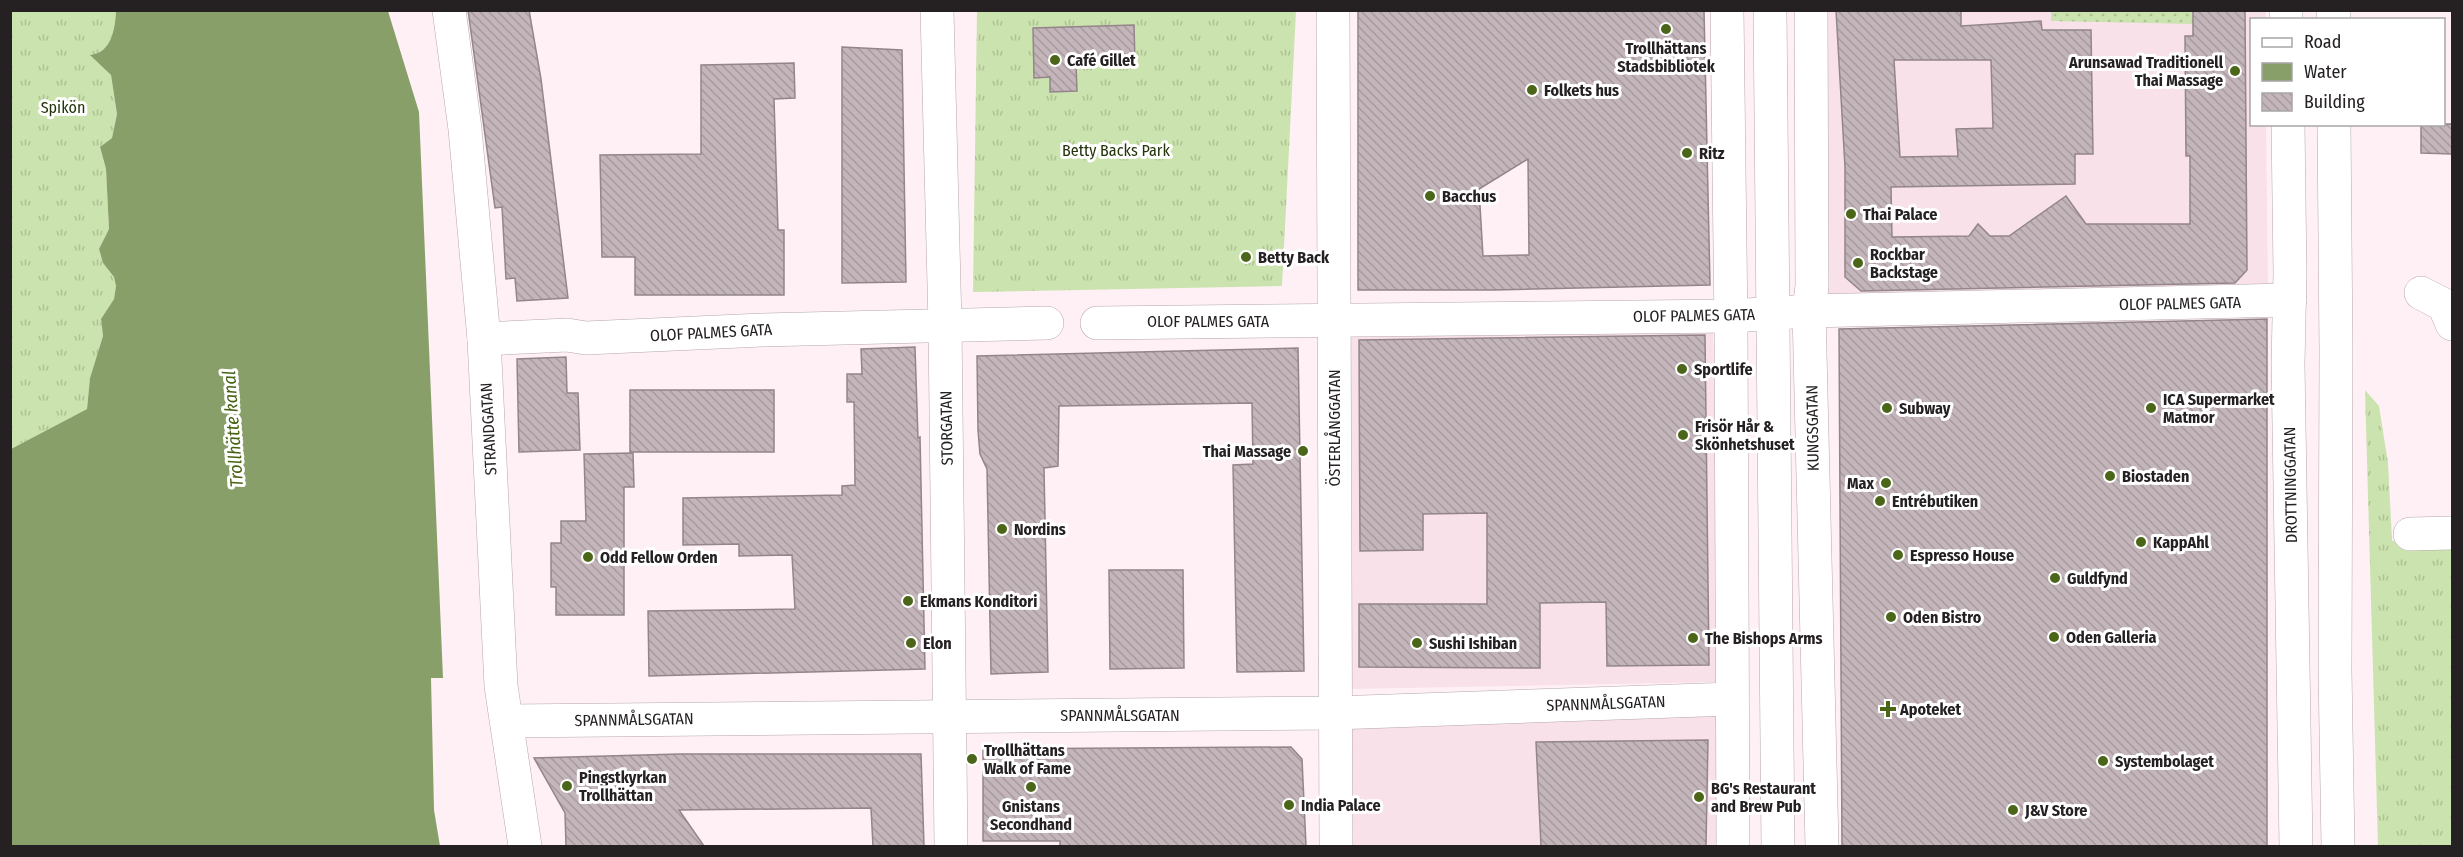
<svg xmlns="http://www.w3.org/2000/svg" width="2463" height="857" font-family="'Fira Sans Condensed',sans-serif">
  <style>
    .built { fill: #f9e1ea }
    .grass { fill: url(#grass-tufts) }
    .garden { fill: url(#garden-dots) }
    .water { fill: #889f6a }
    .building { fill: url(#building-back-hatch); stroke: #93858a; stroke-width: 1.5; fill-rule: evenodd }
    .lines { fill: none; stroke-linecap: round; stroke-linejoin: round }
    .minor-casing { stroke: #b5a7ac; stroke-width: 34 }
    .minor { stroke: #fff; stroke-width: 33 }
    .poi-dot { fill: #4b6619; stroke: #fff; stroke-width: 2 }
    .labels { text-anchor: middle; stroke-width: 6; stroke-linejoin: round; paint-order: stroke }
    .poi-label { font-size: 16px; font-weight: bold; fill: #252022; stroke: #fff; text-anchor: start }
    .park-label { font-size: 16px; fill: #243309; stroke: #fff }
    .street-label { font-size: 16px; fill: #252022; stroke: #fff }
    .water-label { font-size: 18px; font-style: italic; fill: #476211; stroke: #fff }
  </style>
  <defs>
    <pattern id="grass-tufts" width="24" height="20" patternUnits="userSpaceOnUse" patternTransform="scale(1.5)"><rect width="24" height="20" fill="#cbe3ae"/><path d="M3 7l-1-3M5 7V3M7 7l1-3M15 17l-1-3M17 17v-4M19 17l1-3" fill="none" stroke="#aec295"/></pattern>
    <pattern id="garden-dots" width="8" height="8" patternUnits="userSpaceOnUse" patternTransform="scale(1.5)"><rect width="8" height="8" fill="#cbe3ae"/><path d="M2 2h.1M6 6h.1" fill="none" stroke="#aec295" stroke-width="1.8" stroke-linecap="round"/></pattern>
    <pattern id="building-back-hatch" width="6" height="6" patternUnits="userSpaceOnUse" patternTransform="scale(1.5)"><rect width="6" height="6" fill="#c3b5ba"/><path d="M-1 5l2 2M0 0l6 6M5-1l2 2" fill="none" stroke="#a79ba0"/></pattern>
  </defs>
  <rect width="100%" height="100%" fill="#fff0f5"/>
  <g class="built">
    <path d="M1823 11H2266V19L2252 20V124L2266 125 2268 287 1822 296Z"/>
    <path d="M1713 328 1721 682 1347 689 1348 337Z"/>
    <path d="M1719 714 1721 846H1348L1347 728Z"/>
  </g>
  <g class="grass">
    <path d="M11 11H116C115 27 112 53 91 55L111 75 117 114 112 138 100 148 106 169 109 229 99 249 103 263 114 277 116 286 114 299 101 319 103 336 90 378 87 409 11 449Z"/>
    <path d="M977 11H1296L1282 286 973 292Z"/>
    <path d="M2365 390 2379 406 2388 463 2392 540 2405 550 2452 548V846H2378Z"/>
  </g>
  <path class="garden" d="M2051 11H2193V24L2051 21Z"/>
  <path class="water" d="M116 11H388L419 112 443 678H431L434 810 440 846H11V449L87 409 90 378 103 336 101 319 114 299 116 286 114 277 103 263 99 249 109 229 106 169 100 147 112 138 117 114 111 75 90 55C112 53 115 28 116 11Z"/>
  <g class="building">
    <path d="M468 10H529L541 79 568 298 517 301 515 278 506 279 502 207 495 208Z"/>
    <path d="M1358 10H1704L1710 285 1494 290H1358ZM1528 159 1529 255 1483 256 1479 189Z"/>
    <path d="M1836 10H1961V26L2041 21 2042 30H2091L2093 154H2075V184L1891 187 1892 237 1969 236 1978 224 1990 236H2009L2066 196 2086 224H2190V156H2186L2185 36H2193V10H2245L2247 270 2235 283 1861 291 1845 277V167ZM1894 60H1991L1993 128 1956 129 1958 156 1900 157Z"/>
    <path d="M1134 25 1135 64 1076 65 1077 91 1050 92V77L1034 78 1033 28Z"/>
    <path d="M842 47 902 50 906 282 842 283Z"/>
    <path d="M794 63 795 98 774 99 778 230H784V295H635V257H602L600 155 701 154V65Z"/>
    <path d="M2421 124H2452V154L2421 153Z"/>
    <path d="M2267 319V846H1842L1839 329Z"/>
    <path d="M1705 335 1709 665 1607 666 1606 602 1540 603V668L1359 667V604H1487V513L1423 514V550L1360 551 1359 340Z"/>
    <path d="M915 347 918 438 920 437 925 669 649 676 648 611 795 609 792 555 739 556V544L683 545V498L842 495V486L855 485 854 402H847V374H862L861 349Z"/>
    <path d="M1298 348 1304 671 1237 672 1233 465 1253 464 1252 403 1059 406 1058 466 1044 468 1048 672 991 674 987 469 980 454 978 430 977 356Z"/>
    <path d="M566 357 567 393H578L580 450 519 452 517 359Z"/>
    <rect x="630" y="390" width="144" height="62"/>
    <path d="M633 453 634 487H624V615H556V587H551V543H561V521H586L584 454Z"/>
    <path d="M1109 570H1183L1184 668 1110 669Z"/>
    <path d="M1708 740 1706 846H1541L1536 742Z"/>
    <path d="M1291 747 1302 759 1306 846H1060V841H983V749Z"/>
    <path d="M680 754H921L924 846H873L871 808 679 810 704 846H566L565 813 534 758Z"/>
  </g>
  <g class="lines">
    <defs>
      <g id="minor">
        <path d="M449 10 465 129 484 339 501 686 525 846"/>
        <path d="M937 10 945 324 951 846"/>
        <path d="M1333 10 1336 846"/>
        <path d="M1727 10 1731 325 1733 846"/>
        <path d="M1770 10 1778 846"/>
        <path d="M1811 10 1812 286 1809 311 1822 846"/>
        <path d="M2286 10V20"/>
        <path d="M2333 10 2334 20"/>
        <path d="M2288 124 2290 273 2288 364 2296 846"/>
        <path d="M2334 124 2336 350 2335 671 2338 846"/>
        <path d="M2421 293 2444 305 2452 324"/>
        <path d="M1097 323 1731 316 1809 311 2290 300"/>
        <path d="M484 339 567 335 586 338 762 330 1047 323"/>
        <path d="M2410 534 2452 533"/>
        <path d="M508 721 1334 713 1732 699"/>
      </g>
    </defs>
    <use href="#minor" class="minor-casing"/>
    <use href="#minor" class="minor"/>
  </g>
  <g class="poi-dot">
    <circle cx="1666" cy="29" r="6"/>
    <circle cx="1055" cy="60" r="6"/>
    <circle cx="2235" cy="71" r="6"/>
    <circle cx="1532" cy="90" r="6"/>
    <circle cx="1687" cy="153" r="6"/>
    <circle cx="1430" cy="196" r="6"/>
    <circle cx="1851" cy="214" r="6"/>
    <circle cx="1246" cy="257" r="6"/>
    <circle cx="1858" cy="263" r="6"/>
    <circle cx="1682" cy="369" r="6"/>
    <circle cx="1887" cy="408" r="6"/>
    <circle cx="2151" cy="408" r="6"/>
    <circle cx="1683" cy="435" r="6"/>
    <circle cx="1303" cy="451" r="6"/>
    <circle cx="2110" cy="476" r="6"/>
    <circle cx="1886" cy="483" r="6"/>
    <circle cx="1880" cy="501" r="6"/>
    <circle cx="1002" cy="529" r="6"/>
    <circle cx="2141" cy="542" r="6"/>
    <circle cx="1898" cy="555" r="6"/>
    <circle cx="588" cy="557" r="6"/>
    <circle cx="2055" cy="578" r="6"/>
    <circle cx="908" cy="601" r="6"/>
    <circle cx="1891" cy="617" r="6"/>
    <circle cx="2054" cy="637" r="6"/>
    <circle cx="1693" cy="638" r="6"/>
    <circle cx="911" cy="643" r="6"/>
    <circle cx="1417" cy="643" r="6"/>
    <path d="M1885 700h6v6h6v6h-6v6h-6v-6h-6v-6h6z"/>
    <circle cx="972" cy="759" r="6"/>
    <circle cx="2103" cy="761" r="6"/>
    <circle cx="567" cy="786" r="6"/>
    <circle cx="1031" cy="787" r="6"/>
    <circle cx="1699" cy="797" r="6"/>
    <circle cx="1289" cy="805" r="6"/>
    <circle cx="2013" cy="810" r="6"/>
  </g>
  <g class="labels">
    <g class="poi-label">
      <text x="1666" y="54" text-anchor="middle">Trollhättans<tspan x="1666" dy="18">Stadsbibliotek</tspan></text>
      <text x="1067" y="66">Café Gillet</text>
      <text x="2223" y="68" text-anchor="end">Arunsawad Traditionell<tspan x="2223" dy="18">Thai Massage</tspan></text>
      <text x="1544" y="96">Folkets hus</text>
      <text x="1699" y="159">Ritz</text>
      <text x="1442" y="202">Bacchus</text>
      <text x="1863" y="220">Thai Palace</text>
      <text x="1870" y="260">Rockbar<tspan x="1870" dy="18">Backstage</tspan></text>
      <text x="1258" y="263">Betty Back</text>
      <text x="1694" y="375">Sportlife</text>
      <text x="2163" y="405">ICA Supermarket<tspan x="2163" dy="18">Matmor</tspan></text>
      <text x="1899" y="414">Subway</text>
      <text x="1695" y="432">Frisör Hår &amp;<tspan x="1695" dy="18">Skönhetshuset</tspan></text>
      <text x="1291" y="457" text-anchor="end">Thai Massage</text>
      <text x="2122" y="482">Biostaden</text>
      <text x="1874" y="489" text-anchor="end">Max</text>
      <text x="1892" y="507">Entrébutiken</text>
      <text x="1014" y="535">Nordins</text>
      <text x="2153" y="548">KappAhl</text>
      <text x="1910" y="561">Espresso House</text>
      <text x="600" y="563">Odd Fellow Orden</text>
      <text x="2067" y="584">Guldfynd</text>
      <text x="920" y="607">Ekmans Konditori</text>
      <text x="1903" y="623">Oden Bistro</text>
      <text x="2066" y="643">Oden Galleria</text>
      <text x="1705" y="644">The Bishops Arms</text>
      <text x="923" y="649">Elon</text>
      <text x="1429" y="649">Sushi Ishiban</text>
      <text x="1900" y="715">Apoteket</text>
      <text x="984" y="756">Trollhättans<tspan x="984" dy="18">Walk of Fame</tspan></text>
      <text x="2115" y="767">Systembolaget</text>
      <text x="579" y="783">Pingstkyrkan<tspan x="579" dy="18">Trollhättan</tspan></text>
      <text x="1711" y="794">BG's Restaurant<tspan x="1711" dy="18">and Brew Pub</tspan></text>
      <text x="1301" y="811">India Palace</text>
      <text x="1031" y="812" text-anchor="middle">Gnistans<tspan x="1031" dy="18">Secondhand</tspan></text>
      <text x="2025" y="816">J&amp;V Store</text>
    </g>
    <g class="park-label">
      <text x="63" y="113">Spikön</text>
      <text x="1116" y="156">Betty Backs Park</text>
    </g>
    <g class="street-label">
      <text transform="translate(2180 303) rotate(-1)" y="6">OLOF PALMES GATA</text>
      <text transform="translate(1694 315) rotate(-1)" y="6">OLOF PALMES GATA</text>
      <text x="1208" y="327">OLOF PALMES GATA</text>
      <text transform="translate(711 332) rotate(-3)" y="6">OLOF PALMES GATA</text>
      <text transform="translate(946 428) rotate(-91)" y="6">STORGATAN</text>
      <text transform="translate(1334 428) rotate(-90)" y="6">ÖSTERLÅNGGATAN</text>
      <text transform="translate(1812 428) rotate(-91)" y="6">KUNGSGATAN</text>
      <text transform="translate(488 429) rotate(-93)" y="6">STRANDGATAN</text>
      <text transform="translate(2290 485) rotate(-91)" y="6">DROTTNINGGATAN</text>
      <text transform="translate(1606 703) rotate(-2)" y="6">SPANNMÅLSGATAN</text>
      <text x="1120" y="721">SPANNMÅLSGATAN</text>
      <text transform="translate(634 719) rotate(-1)" y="6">SPANNMÅLSGATAN</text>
    </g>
    <g class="water-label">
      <text transform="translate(233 429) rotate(-94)" y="6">Trollhätte kanal</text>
    </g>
  </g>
  <rect width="2463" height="857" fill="none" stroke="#252022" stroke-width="24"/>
  <rect x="2250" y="18" width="195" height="108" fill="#ffffff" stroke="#a8a6a7" stroke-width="1.5"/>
  <rect x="2262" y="38" width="30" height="9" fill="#ffffff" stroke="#a8a6a7" stroke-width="1.5"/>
  <text x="2304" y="48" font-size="18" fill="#252022">Road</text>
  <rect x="2262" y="63" width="30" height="18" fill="#889f6a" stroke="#a8a6a7" stroke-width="1.5"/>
  <text x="2304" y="78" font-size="18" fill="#252022">Water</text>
  <rect x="2262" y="93" width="30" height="18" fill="url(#building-back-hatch)" stroke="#a8a6a7" stroke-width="1.5"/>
  <text x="2304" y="108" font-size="18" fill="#252022">Building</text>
</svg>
